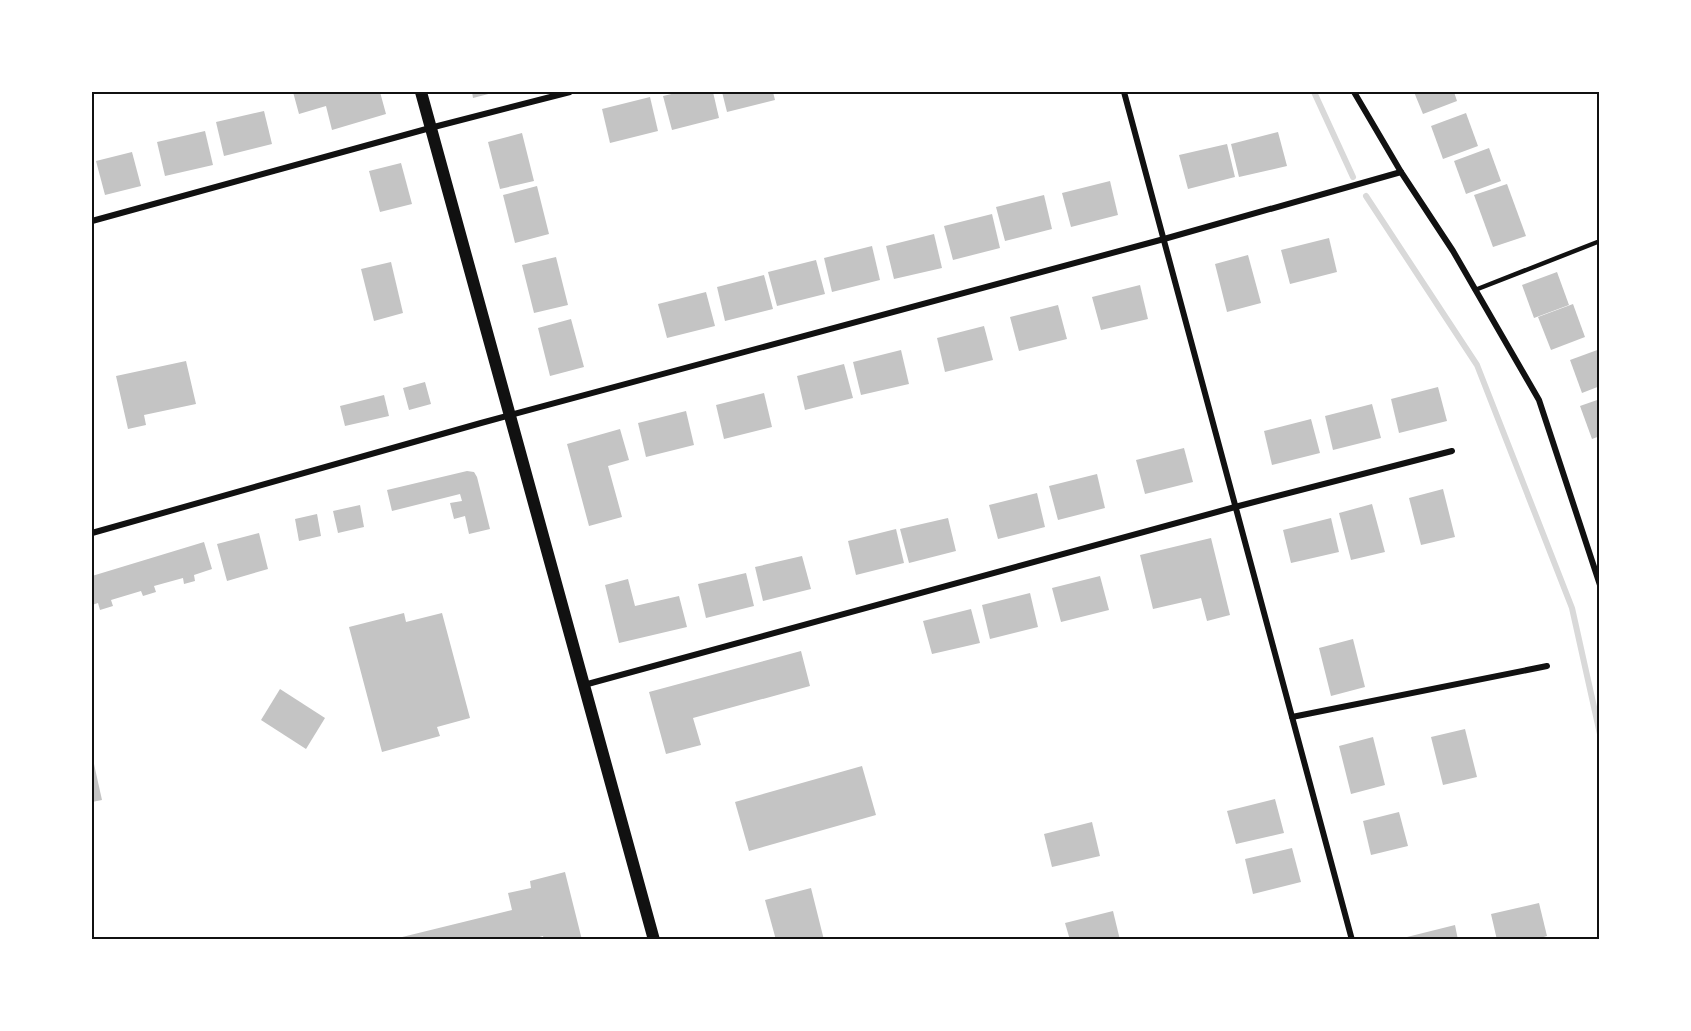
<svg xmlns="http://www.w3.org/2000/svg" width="1691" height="1031" font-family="'PT Serif',serif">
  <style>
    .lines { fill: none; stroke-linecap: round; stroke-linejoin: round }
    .stream { stroke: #d9d9d9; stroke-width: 6 }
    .building { fill: #c4c4c4 }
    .service { stroke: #111; stroke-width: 4.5 }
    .minor { stroke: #111; stroke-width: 6 }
    .secondary { stroke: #111; stroke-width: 12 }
    .neatline { fill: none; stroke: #111; stroke-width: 2 }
  </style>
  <rect width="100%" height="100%" fill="#fff"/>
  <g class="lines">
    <g class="stream">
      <path d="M1314 92 1353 177"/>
      <path d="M1366 196 1477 365 1572 608 1600 734"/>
    </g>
  </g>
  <g class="building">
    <path d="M293 92H380L386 114 332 130 326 106 299 114Z"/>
    <path d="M472 92H496L473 98Z"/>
    <path d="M680 92H713L719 118 672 130 663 96Z"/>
    <path d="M722 92H773L775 100 727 112Z"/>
    <path d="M1414 92H1454L1457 101 1423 114Z"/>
    <path d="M650 97 658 131 610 143 602 109Z"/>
    <path d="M264 111 272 144 224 156 216 122Z"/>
    <path d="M1466 113 1478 146 1443 159 1431 126Z"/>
    <path d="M205 131 213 165 165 176 157 142Z"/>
    <path d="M1278 132 1287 166 1239 177 1231 144Z"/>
    <path d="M522 133 534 181 500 189 488 142Z"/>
    <path d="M1227 144 1235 177 1188 189 1179 155Z"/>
    <path d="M1489 148 1501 181 1466 194 1454 161Z"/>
    <path d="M132 152 141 186 105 195 96 161Z"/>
    <path d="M401 163 412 204 380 212 369 171Z"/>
    <path d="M1110 181 1118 215 1071 227 1062 193Z"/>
    <path d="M1507 184 1526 236 1493 247 1474 195Z"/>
    <path d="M537 186 549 234 515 243 503 195Z"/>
    <path d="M1044 195 1052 229 1005 241 996 207Z"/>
    <path d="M992 214 1000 248 953 260 944 226Z"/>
    <path d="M934 234 942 268 894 279 886 246Z"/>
    <path d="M1329 238 1337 272 1290 284 1281 250Z"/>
    <path d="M872 246 880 280 832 292 824 258Z"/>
    <path d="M1248 255 1261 303 1227 312 1215 264Z"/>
    <path d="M556 257 568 305 534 313 522 265Z"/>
    <path d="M816 260 825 294 777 306 768 272Z"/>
    <path d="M391 262 403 313 374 321 361 269Z"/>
    <path d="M1557 272 1569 305 1534 318 1522 285Z"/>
    <path d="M764 275 773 309 725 321 717 287Z"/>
    <path d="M1140 285 1148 319 1101 330 1092 297Z"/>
    <path d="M706 292 715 326 667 338 658 304Z"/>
    <path d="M1573 304 1585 337 1551 350 1538 317Z"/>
    <path d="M1058 305 1067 339 1019 351 1010 317Z"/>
    <path d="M571 319 584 367 550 376 538 328Z"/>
    <path d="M984 326 993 360 945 372 937 338Z"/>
    <path d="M1600 349V386L1582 393 1570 360Z"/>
    <path d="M901 350 909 384 861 395 853 362Z"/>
    <path d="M186 361 196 404 144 415 146 425 128 429 116 376Z"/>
    <path d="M844 364 853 398 805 410 797 376Z"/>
    <path d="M425 382 431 404 409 410 403 388Z"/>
    <path d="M1438 387 1447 421 1399 433 1391 399Z"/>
    <path d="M764 393 772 427 724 439 716 405Z"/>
    <path d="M384 395 389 416 345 426 340 406Z"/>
    <path d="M1600 399V436L1592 439 1580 406Z"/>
    <path d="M1372 404 1381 438 1333 450 1325 416Z"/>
    <path d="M686 411 694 445 646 457 638 423Z"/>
    <path d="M1311 419 1320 453 1272 465 1264 431Z"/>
    <path d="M620 429 629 460 608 466 622 517 589 526 567 444Z"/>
    <path d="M1184 448 1193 482 1145 494 1136 460Z"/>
    <path d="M467 471 474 472 477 477 490 529 469 534 465 516 454 519 450 503 462 501 460 494 392 511 387 490Z"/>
    <path d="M1097 474 1105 508 1058 520 1049 486Z"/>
    <path d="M1443 489 1455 537 1421 545 1409 498Z"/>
    <path d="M1037 493 1045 527 998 539 989 505Z"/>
    <path d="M1372 504 1385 552 1351 560 1339 513Z"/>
    <path d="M360 505 364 527 338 533 333 511Z"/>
    <path d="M317 514 321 536 299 541 295 519Z"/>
    <path d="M948 518 956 551 909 563 900 529Z"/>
    <path d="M1331 518 1339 552 1291 563 1283 530Z"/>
    <path d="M896 529 904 563 856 575 848 541Z"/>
    <path d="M259 533 268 569 227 581 217 544Z"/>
    <path d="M1211 538 1230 615 1207 621 1201 598 1153 609 1140 555Z"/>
    <path d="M204 542 212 569 194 575 195 581 184 584 183 578 154 586 156 592 143 596 141 591 111 600 113 606 100 610 98 603 92 605V576Z"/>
    <path d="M802 556 811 589 763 601 755 567Z"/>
    <path d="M746 573 754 606 706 618 698 584Z"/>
    <path d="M1100 576 1109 610 1061 622 1052 588Z"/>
    <path d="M628 579 635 606 679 596 687 627 619 643 605 585Z"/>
    <path d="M1030 593 1038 627 990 639 982 605Z"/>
    <path d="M971 609 980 643 932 654 923 621Z"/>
    <path d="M404 613 406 622 442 613 470 718 437 727 440 736 382 752 349 627Z"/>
    <path d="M1353 639 1365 687 1331 696 1319 648Z"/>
    <path d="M801 651 810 686 693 718 701 745 666 754 649 692Z"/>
    <path d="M280 689 325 718 306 749 261 720Z"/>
    <path d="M1465 729 1477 777 1443 785 1431 737Z"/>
    <path d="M1373 737 1385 785 1351 794 1339 746Z"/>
    <path d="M92 755 102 800 92 802Z"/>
    <path d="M862 766 876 815 749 851 735 802Z"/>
    <path d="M1275 799 1284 833 1236 844 1227 811Z"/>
    <path d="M1399 812 1408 846 1371 855 1363 821Z"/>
    <path d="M1092 822 1100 856 1052 867 1044 834Z"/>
    <path d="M1292 848 1301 882 1253 894 1245 859Z"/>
    <path d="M565 872 582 940H544L543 936 529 940H390L512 910 508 893 531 888 530 881Z"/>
    <path d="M811 888 824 940H776L765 900Z"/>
    <path d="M1539 903 1547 936 1534 940H1497L1491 914Z"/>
    <path d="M1113 911 1120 940H1070L1065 923Z"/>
    <path d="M1455 925 1458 940H1408L1407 937Z"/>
  </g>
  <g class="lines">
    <path class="service" d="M1475 290 1600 241"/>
    <g class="minor">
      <path d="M1124 92 1352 940"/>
      <path d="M1354 92 1401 172 1453 251 1539 400 1600 585"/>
      <path d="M92 221 430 128 570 92"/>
      <path d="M92 533 481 423 1164 239 1401 172"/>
      <path d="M584 685 1235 507 1452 451"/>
      <path d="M1292 717 1547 666"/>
    </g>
    <path class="secondary" d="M421 92 654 940"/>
  </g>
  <rect width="1691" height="1031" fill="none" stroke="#ffffff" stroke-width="186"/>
  <rect x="93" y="93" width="1505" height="845" class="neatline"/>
</svg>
